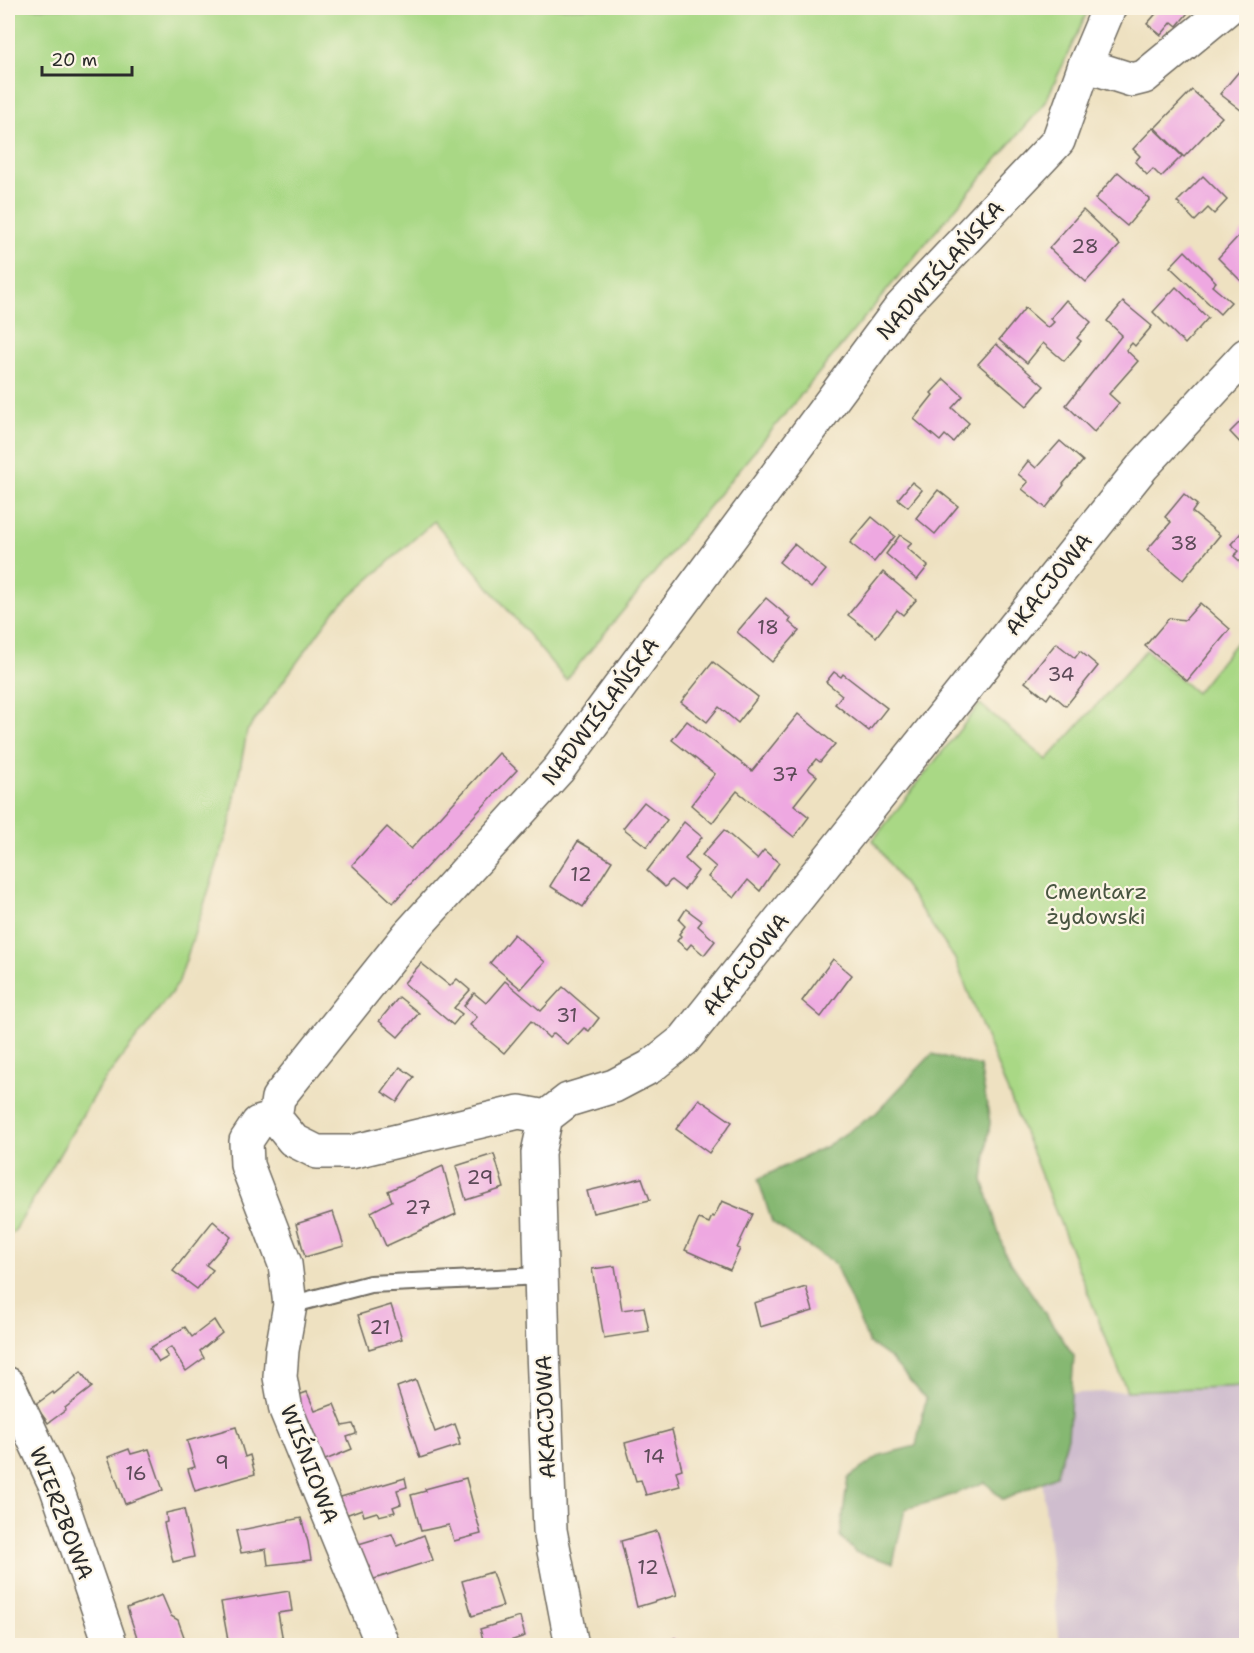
<svg xmlns="http://www.w3.org/2000/svg" width="1254" height="1653" font-family="'Shantell Sans',sans-serif">
  <style>
    .industrial { fill: #cfbdce }
    .green { fill: #a9d885; stroke: #6a8258; stroke-width: 1.5 }
    .forest { fill: #86b872; stroke: #58724e; stroke-width: 1.5 }
    .building { fill: #eea8e1 }
    .lines { fill: none; stroke-linecap: round; stroke-linejoin: round }
    .service-casing { stroke: #6f6b60; stroke-width: 20 }
    .minor-casing { stroke: #6f6b60; stroke-width: 36 }
    .service { stroke: #fff; stroke-width: 16 }
    .minor { stroke: #fff; stroke-width: 33 }
    .labels { text-anchor: middle; stroke-width: 4.5; stroke-linejoin: round; paint-order: stroke }
    .number-label { font-size: 20px; fill: #5c4a58 }
    .street-label { font-size: 22px; fill: #2b2b2b; stroke: #fcf5e5 }
    .park-label { font-size: 22px; fill: #4a5642; stroke: #fcf5e5 }
  </style>
  <rect width="100%" height="100%" fill="#fcf5e5"/>
  <filter id="ink" filterUnits="userSpaceOnUse"><feTurbulence type="fractalNoise" baseFrequency=".0167" numOctaves="2"/><feDisplacementMap in="SourceGraphic" scale="12" xChannelSelector="R" yChannelSelector="G"/><feConvolveMatrix kernelMatrix="1 2 1 2 8 2 1 2 1" color-interpolation-filters="sRGB"/></filter>
  <filter id="wash" filterUnits="userSpaceOnUse"><feTurbulence type="fractalNoise" baseFrequency=".008" numOctaves="4" result="noise"/><feDisplacementMap in="SourceGraphic" scale="24" xChannelSelector="R" yChannelSelector="G"/><feGaussianBlur stdDeviation="1.35" result="paint"/><feColorMatrix in="noise" values="0 0 0 0 0 0 0 0 0 0 0 0 0 0 0 0 0 1.4 0 .05"/><feComposite in="paint" operator="in"/></filter>
  <g filter="url(#wash)">
    <rect width="100%" height="100%" fill="#eee1c1"/>
    <path class="industrial" d="M1246 1386V1645H1060L1033 1395Z"/>
    <g class="green">
      <path d="M8 8H1089L1045 103 925 244 566 680 434 521 335 610 247 731 229 828 178 984 97 1090 16 1229 8 1237Z"/>
      <path d="M1246 630V1386L1127 1391 955 959 873 840 980 704 1047 760 1146 650 1196 693Z"/>
    </g>
    <path class="forest" d="M932 1054 980 1066 990 1122 983 1180 1005 1254 1074 1356 1068 1437 1056 1476 1003 1500 985 1482 938 1500 905 1509 893 1563 855 1552 840 1536 848 1478 881 1455 916 1446 926 1399 891 1359 869 1343 835 1264 772 1222 758 1179 825 1147 876 1113Z"/>
    <g id="blocks">
      <g class="building">
        <path d="M1161 8H1192L1177 26 1172 22 1161 35 1147 24Z"/>
        <path d="M1246 63V114L1220 94Z"/>
        <path d="M1192 90 1222 117 1184 157 1155 128Z"/>
        <path d="M1153 128 1182 156 1161 177 1153 169 1147 175 1135 162 1140 156 1133 149Z"/>
        <path d="M1118 172 1150 199 1127 226 1095 199Z"/>
        <path d="M1203 176 1227 200 1214 214 1208 208 1195 221 1177 202Z"/>
        <path d="M1083 210 1120 245 1086 282 1049 248Z"/>
        <path d="M1244 230 1246 232V286L1218 258Z"/>
        <path d="M1185 251 1216 282 1212 286 1231 302 1220 314 1170 267Z"/>
        <path d="M1176 287 1208 318 1185 344 1153 312Z"/>
        <path d="M1066 300 1091 322 1077 338 1081 341 1064 361 1043 343 1027 363 999 340 1025 308 1048 328 1054 322 1050 319Z"/>
        <path d="M1123 302 1152 326 1135 346 1132 343 1126 350 1138 361 1109 394 1119 403 1094 432 1066 405 1122 335 1107 321Z"/>
        <path d="M996 344 1044 386 1027 406 978 364Z"/>
        <path d="M944 379 963 396 952 408 969 423 953 442 945 435 940 441 914 419 933 395 931 393Z"/>
        <path d="M1246 416V449L1230 432Z"/>
        <path d="M1060 441 1083 461 1063 484 1064 485 1046 508 1022 489 1028 482 1018 474 1028 461 1036 468Z"/>
        <path d="M912 482 922 490 908 507 898 499Z"/>
        <path d="M938 490 958 506 935 534 916 518Z"/>
        <path d="M1184 494 1197 505 1192 512 1220 535 1183 580 1147 550 1171 522 1165 517Z"/>
        <path d="M872 517 895 536 874 562 850 543Z"/>
        <path d="M1241 533 1246 537V567L1234 556 1239 551 1231 544Z"/>
        <path d="M900 535 912 543 907 548 928 566 917 580 886 554Z"/>
        <path d="M794 544 826 570 811 588 779 562Z"/>
        <path d="M883 572 916 600 903 615 897 610 876 637 848 615Z"/>
        <path d="M766 598 791 619 789 622 799 631 772 662 737 632Z"/>
        <path d="M1200 603 1230 629 1187 681 1145 646 1169 618 1185 620Z"/>
        <path d="M1056 643 1075 658 1080 651 1098 666 1066 706 1051 693 1047 699 1025 682Z"/>
        <path d="M713 662 758 697 738 723 719 707 707 722 681 702Z"/>
        <path d="M834 672 841 677 843 674 887 708 869 731 835 704 842 695 826 682Z"/>
        <path d="M798 714 835 744 820 762 816 759 808 769 817 776 794 805 809 817 794 837 737 791 712 823 691 805 715 774 672 740 687 721 752 771Z"/>
        <path d="M499 753 517 770 393 903 352 865 387 827 411 849Z"/>
        <path d="M644 802 667 820 647 847 623 828Z"/>
        <path d="M684 822 702 837 685 859 698 871 684 890 671 880 665 887 647 871Z"/>
        <path d="M724 830 757 859 764 850 779 863 760 891 748 880 734 898 708 877 716 867 702 855Z"/>
        <path d="M578 841 612 861 583 907 550 886Z"/>
        <path d="M686 909 702 921 698 926 715 941 704 955 691 944 687 949 677 941 681 936 679 934 685 926 679 920Z"/>
        <path d="M514 934 545 962 521 989 490 963Z"/>
        <path d="M833 959 852 975 821 1017 802 1001Z"/>
        <path d="M421 963 450 986 457 979 470 990 454 1008 462 1014 453 1025 404 983Z"/>
        <path d="M505 981 541 1011 563 987 599 1018 589 1031 584 1028 568 1045 554 1033 549 1038 531 1021 504 1053 470 1025 477 1017 464 1006 474 993 486 1003Z"/>
        <path d="M399 997 419 1013 398 1037 379 1021Z"/>
        <path d="M400 1067 414 1077 397 1102 382 1092Z"/>
        <path d="M699 1099 732 1122 709 1153 676 1129Z"/>
        <path d="M494 1154 504 1188 466 1200 456 1166Z"/>
        <path d="M443 1166 456 1214 386 1246 371 1212 392 1201 388 1191Z"/>
        <path d="M642 1178 650 1200 593 1213 587 1191Z"/>
        <path d="M722 1201 753 1214 737 1248 740 1249 730 1270 685 1250 699 1219 709 1223 712 1216 714 1217Z"/>
        <path d="M333 1212 344 1246 305 1257 296 1224Z"/>
        <path d="M213 1221 231 1237 206 1265 213 1270 197 1289 173 1271Z"/>
        <path d="M615 1266 622 1310 644 1307 649 1331 604 1338 592 1269Z"/>
        <path d="M806 1287 813 1311 760 1327 754 1303Z"/>
        <path d="M391 1305 402 1339 369 1349 358 1315Z"/>
        <path d="M214 1320 222 1333 200 1351 204 1358 186 1371 171 1347 164 1351 168 1357 159 1362 150 1348 185 1327 192 1337Z"/>
        <path d="M81 1372 92 1387 65 1408 66 1410 48 1423 35 1405 53 1392 54 1394Z"/>
        <path d="M416 1380 435 1432 455 1424 460 1438H458L460 1445 420 1458 397 1387Z"/>
        <path d="M307 1392 315 1411 334 1404 343 1426 353 1424 356 1431V1434L347 1437 352 1449 318 1463 293 1397Z"/>
        <path d="M236 1427 245 1457 250 1455 255 1474 195 1491 188 1469 195 1467 187 1441Z"/>
        <path d="M672 1430 682 1469 676 1471 680 1486 646 1495 641 1480 636 1481 625 1443Z"/>
        <path d="M129 1449 131 1454 149 1449 163 1490 125 1504 108 1457Z"/>
        <path d="M405 1478 407 1487 397 1490 401 1504 393 1507 395 1512 379 1516 377 1512 364 1516 362 1509 340 1517 334 1499Z"/>
        <path d="M466 1478 481 1534 454 1541 449 1525 421 1531 411 1495 426 1491 425 1489Z"/>
        <path d="M184 1509 194 1557 173 1562 164 1523 167 1522 166 1513Z"/>
        <path d="M301 1518 308 1542 311 1560 268 1565 266 1549 241 1553 236 1531Z"/>
        <path d="M657 1531 677 1595 637 1607 621 1541Z"/>
        <path d="M392 1534 397 1546 424 1535 433 1560 365 1582 352 1546Z"/>
        <path d="M492 1572 503 1606 472 1616 462 1581Z"/>
        <path d="M289 1591 292 1611 278 1613 283 1641 270 1643V1646H229L221 1602Z"/>
        <path d="M162 1595 171 1616 178 1620 187 1645 140 1646 127 1608Z"/>
        <path d="M520 1617 525 1636 495 1646H485L480 1629Z"/>
        <path d="M675 1638 677 1646H651V1645Z"/>
      </g>
    </g>
  </g>
  <g filter="url(#ink)">
    <use href="#blocks" fill-opacity="0" stroke="#6f6b60" stroke-width="1.5"/>
    <g class="lines">
      <defs>
        <path id="service" d="M290 1305 370 1284 541 1276"/>
        <g id="minor">
          <path d="M1085 65 1132 80 1144 77 1228 8"/>
          <path d="M546 1117 519 1112 351 1152H317L293 1140 275 1118 278 1098 409 934 558 770 901 307 1058 141 1085 65 1109 8"/>
          <path d="M275 1118 258 1123 246 1141 247 1165 285 1264 290 1305 282 1350 280 1377 286 1410 383 1646"/>
          <path d="M8 1384 56 1486 111 1646"/>
          <path d="M572 1646 550 1530 543 1350 538 1153 546 1117 568 1100 614 1086 650 1067 684 1040 1143 466 1246 355"/>
        </g>
      </defs>
      <use href="#service" class="service-casing"/>
      <use href="#minor" class="minor-casing"/>
      <use href="#service" class="service"/>
      <use href="#minor" class="minor"/>
    </g>
  </g>
  <g class="labels">
    <g class="number-label">
      <text x="1085" y="253">28</text>
      <text x="1184" y="550">38</text>
      <text x="768" y="634">18</text>
      <text x="1061" y="681">34</text>
      <text x="785" y="781">37</text>
      <text x="581" y="881">12</text>
      <text x="567" y="1022">31</text>
      <text x="480" y="1184">29</text>
      <text x="418" y="1214">27</text>
      <text x="380" y="1334">21</text>
      <text x="654" y="1463">14</text>
      <text x="222" y="1469">9</text>
      <text x="136" y="1480">16</text>
      <text x="648" y="1574">12</text>
    </g>
    <g class="street-label">
      <text transform="translate(940 270) rotate(-48)" y="8">NADWIŚLAŃSKA</text>
      <text transform="translate(1048 584) rotate(-51)" y="8">AKACJOWA</text>
      <text transform="translate(600 711) rotate(-53)" y="8">NADWIŚLAŃSKA</text>
      <text transform="translate(745 964) rotate(-51)" y="8">AKACJOWA</text>
      <text transform="translate(545 1417) rotate(-92)" y="8">AKACJOWA</text>
      <text transform="translate(310 1464) rotate(69)" y="8">WIŚNIOWA</text>
      <text transform="translate(62 1513) rotate(69)" y="8">WIERZBOWA</text>
    </g>
    <g class="park-label">
      <text x="1096" y="899">Cmentarz<tspan x="1096" dy="25">żydowski</tspan></text>
    </g>
  </g>
  <rect width="1254" height="1653" fill="none" stroke="#fcf5e5" stroke-width="30"/>
  <path d="M42 66v9h90v-9" fill="none" stroke="#2b2b2b" stroke-width="3"/>
  <text x="51" y="66" font-size="18" fill="#2b2b2b" stroke="#fcf5e5" stroke-width="4.5" paint-order="stroke">20 m</text>
</svg>
